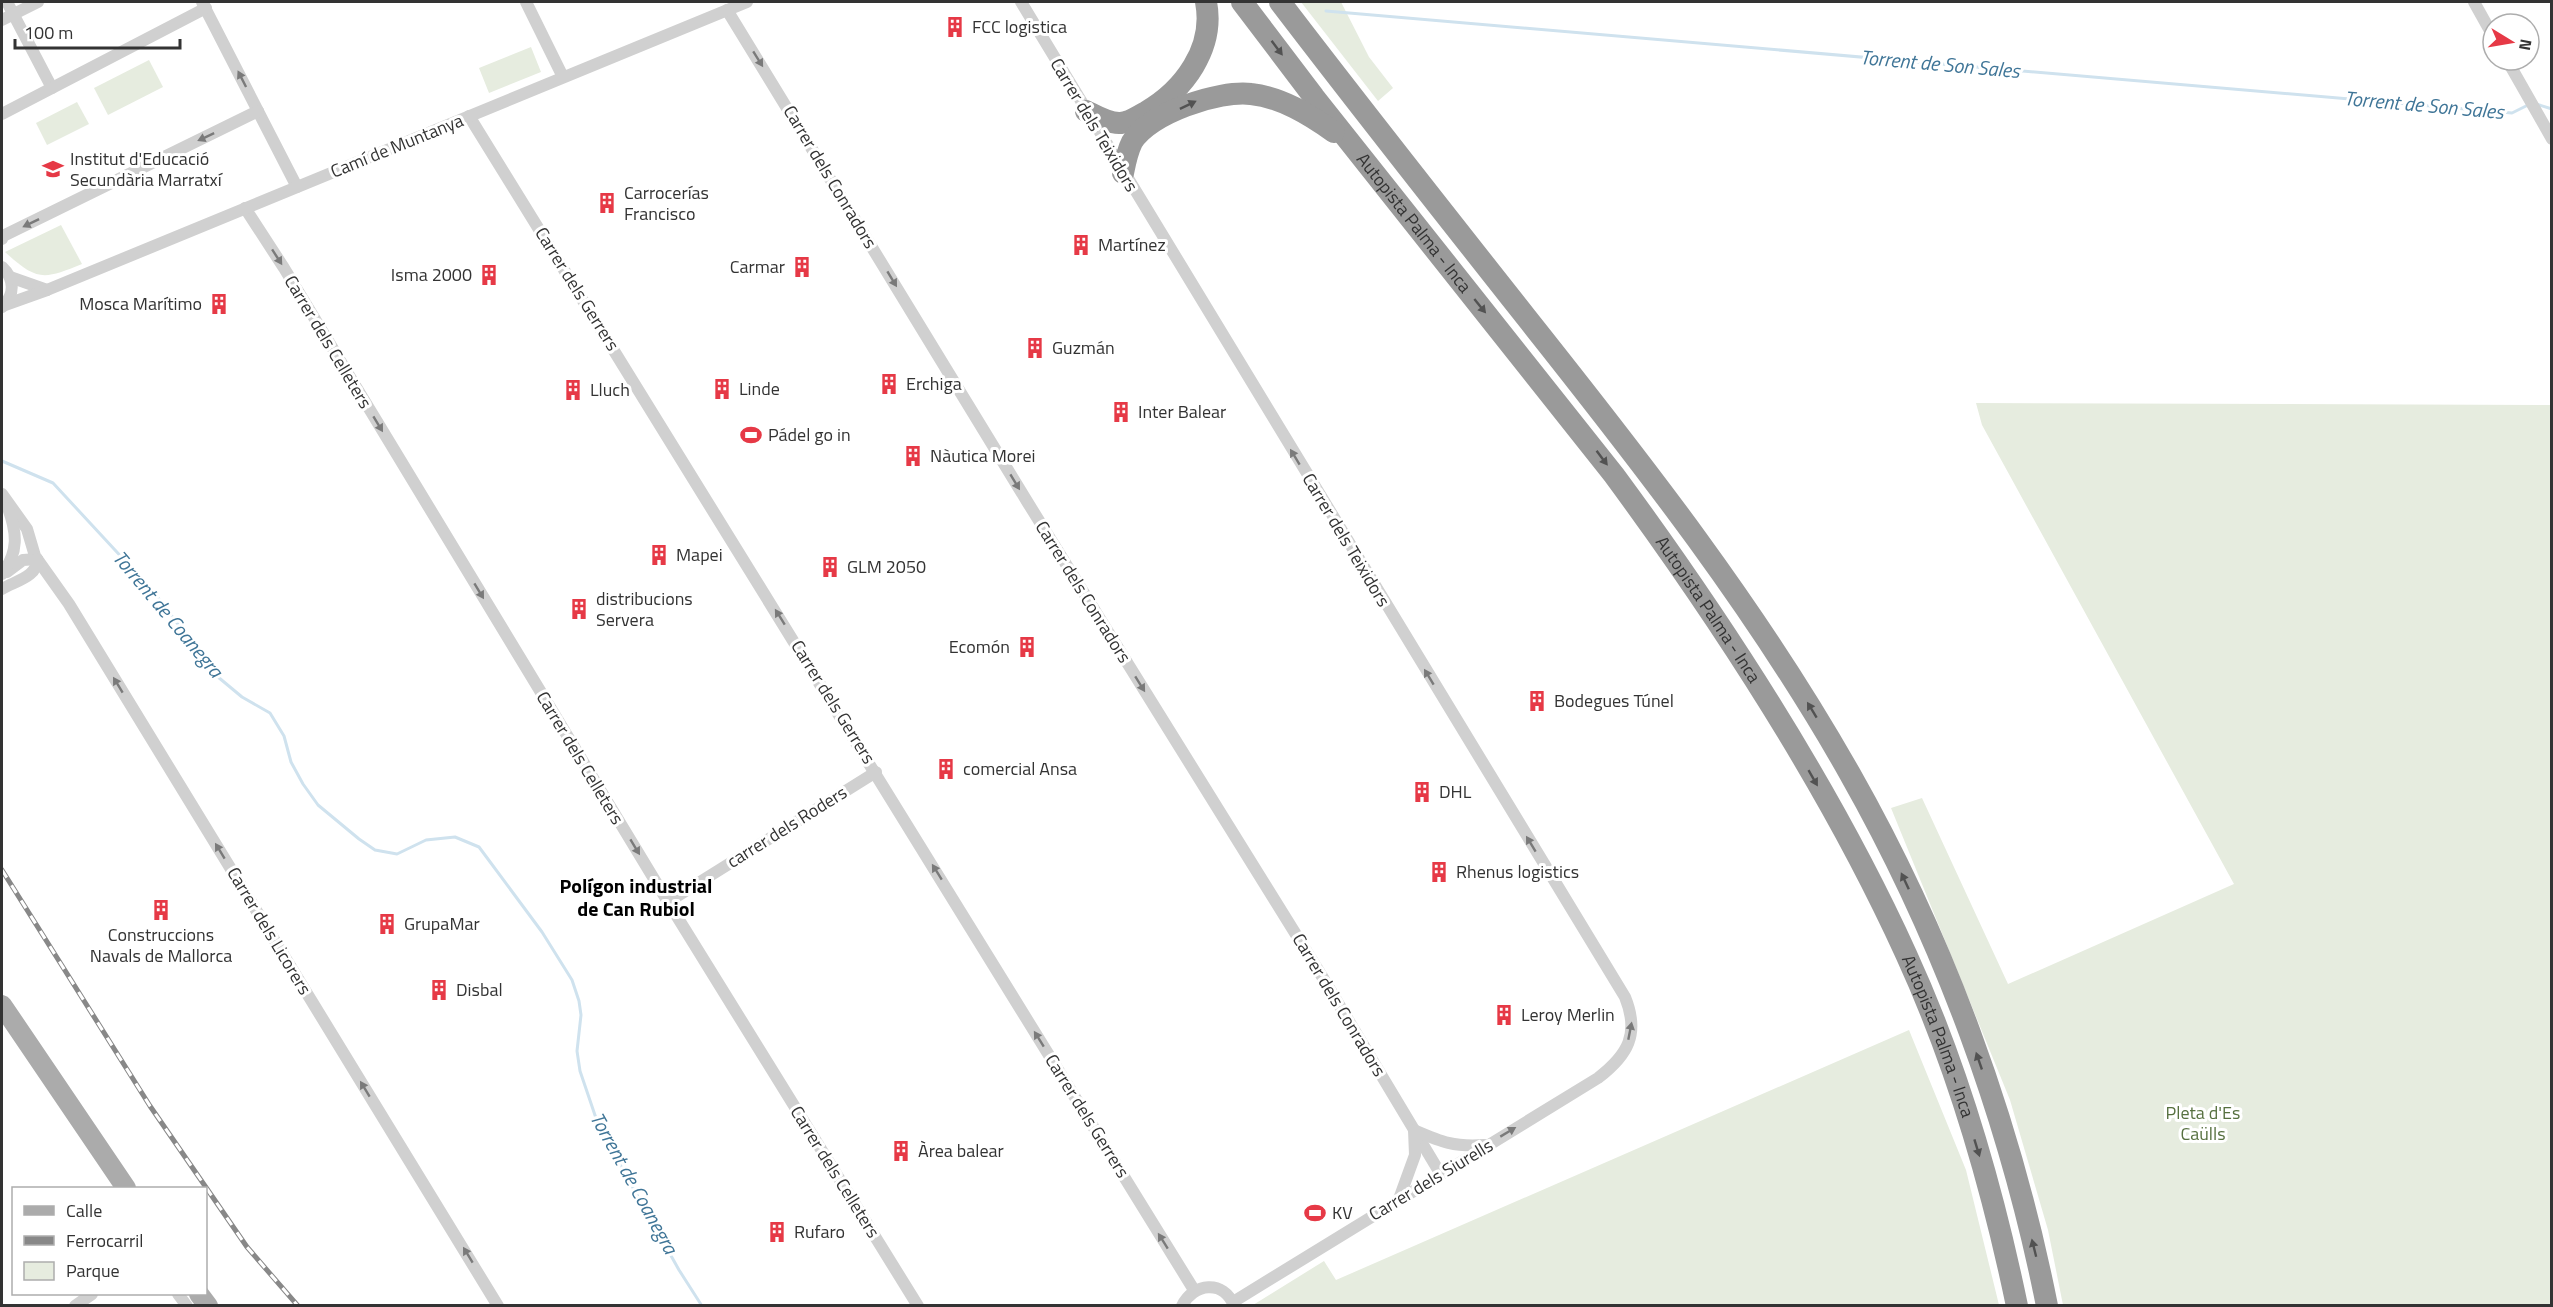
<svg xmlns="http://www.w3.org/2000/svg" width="2553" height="1307" font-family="'Titillium Web',sans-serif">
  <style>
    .green { fill: #e6ecdf }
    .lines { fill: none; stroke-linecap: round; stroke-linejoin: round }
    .stream { stroke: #cfe2ee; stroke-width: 3 }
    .street { stroke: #d0d0d0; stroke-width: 12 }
    .primary { stroke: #ababab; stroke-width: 20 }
    .highway { stroke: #9a9a9a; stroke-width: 22 }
    .rail-casing { stroke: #888; stroke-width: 5 }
    .rail { stroke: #fff; stroke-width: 3; stroke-dasharray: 9; stroke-linecap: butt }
    .oneway { fill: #525252 }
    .oneway2 { fill: #7a7a7a }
    .labels { text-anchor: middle; stroke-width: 6; stroke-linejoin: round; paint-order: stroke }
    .poi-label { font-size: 18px; fill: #333; stroke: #fff; text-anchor: start }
    .street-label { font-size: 18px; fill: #333; stroke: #fff }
    .park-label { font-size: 18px; fill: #56703f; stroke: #fff }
    .water-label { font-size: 20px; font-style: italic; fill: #3f7597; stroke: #fff }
    .neighbourhood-label { font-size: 20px; font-weight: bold; fill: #000; stroke: #fff }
  </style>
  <rect width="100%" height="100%" fill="#fff"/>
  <g class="green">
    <path d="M1301 2H1341L1369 57 1393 88 1378 101Z"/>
    <path d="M531 47 541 72 489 93 479 68Z"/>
    <path d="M149 60 163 87 108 115 94 88Z"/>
    <path d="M77 102 89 124 47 145 36 123Z"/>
    <path d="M61 225 82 264C43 280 37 281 5 252Z"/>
    <path d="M1976 403 2551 405V1305H2063L2048 1230 2010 1100 1891 808 1922 798 2008 984 2234 884 1982 425Z"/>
    <path d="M1909 1030 1966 1170 1999 1305H1253L1324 1261 1336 1280Z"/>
  </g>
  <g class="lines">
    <g class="stream">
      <path d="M1326 11 2512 113 2530 104"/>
      <path d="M2536 104 2552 109"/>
      <path d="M2 461 53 483 152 590 218 677 242 697 270 713 284 736 291 762 303 784 318 805 359 839 375 850 397 854 426 840 455 837 479 847 542 932 572 980 579 1001 581 1015 577 1051 580 1071 599 1127 679 1270 702 1306"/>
    </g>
    <g class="street">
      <path d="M7 2 52 88"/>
      <path d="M202 2 297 187"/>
      <path d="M526 2 563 77"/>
      <path d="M1021 2 1625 997C1640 1034 1628 1055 1598 1078L1233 1302"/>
      <path d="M2474 2 2493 36"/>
      <path d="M727 10 1028 503 1323 978 1440 1173"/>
      <path d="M2 20 38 2"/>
      <path d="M2507 60 2552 139"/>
      <path d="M2 114 206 8"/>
      <path d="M469 116 1194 1290"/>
      <path d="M245 208 284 268 668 902 918 1306"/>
      <path d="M2 239 3 236 258 111"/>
      <path d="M2 267C15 279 15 295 2 307"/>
      <path d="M10 277 47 290"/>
      <path d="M5 305 47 290 747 2"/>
      <path d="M2 494 27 529 35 556 69 604 498 1306"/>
      <path d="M7 572 23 560 37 559"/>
      <path d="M2 574C19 552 17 533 8 508"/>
      <path d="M2 589C15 581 38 577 37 559"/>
      <path d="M668 902 876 772"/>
      <path d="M1399 1199 1415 1155 1414 1130C1442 1142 1453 1147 1484 1145"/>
      <path d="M178 1294 187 1306"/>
      <path d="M75 1306 92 1294"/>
      <path d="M1182 1306C1193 1283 1224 1279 1234 1306"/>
    </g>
    <g class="primary">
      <path d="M2 1005 126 1188"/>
      <path d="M199 1294 208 1306"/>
    </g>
    <g class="highway">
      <path id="s1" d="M1242 2 1314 97 1614 475C1723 623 1830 787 1906 954 1957 1065 1992 1186 2017 1306"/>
      <path d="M1280 2C1360 107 1443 212 1526 317 1642 463 1758 611 1850 774 1943 938 2010 1120 2047 1306"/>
      <path d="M1086 111C1096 116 1109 124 1121 123 1130 122 1138 116 1146 112 1184 90 1215 48 1206 2"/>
      <path d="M1123 173C1125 163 1127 152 1132 142 1149 113 1219 90 1251 94 1281 97 1310 115 1334 132"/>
    </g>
    <defs>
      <path id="rail" d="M2 870 150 1106 247 1247 298 1306"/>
    </defs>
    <use href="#rail" class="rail-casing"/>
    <use href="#rail" class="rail"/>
  </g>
  <defs><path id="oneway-solid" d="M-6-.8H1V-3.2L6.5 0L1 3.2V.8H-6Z" transform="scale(1.5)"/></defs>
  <g class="oneway">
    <use href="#oneway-solid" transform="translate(1277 48) rotate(53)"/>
    <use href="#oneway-solid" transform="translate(1188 105) rotate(-26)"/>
    <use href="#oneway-solid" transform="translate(1480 306) rotate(51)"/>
    <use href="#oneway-solid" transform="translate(1602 458) rotate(53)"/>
    <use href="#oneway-solid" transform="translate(1812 710) rotate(-121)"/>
    <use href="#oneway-solid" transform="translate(1813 778) rotate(60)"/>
    <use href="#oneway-solid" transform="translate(1905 881) rotate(-115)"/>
    <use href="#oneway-solid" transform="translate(1979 1061) rotate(-109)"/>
    <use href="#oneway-solid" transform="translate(1977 1148) rotate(73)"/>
    <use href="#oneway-solid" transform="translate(2034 1248) rotate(-104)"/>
  </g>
  <g class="oneway2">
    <use href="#oneway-solid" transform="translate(758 59) rotate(58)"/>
    <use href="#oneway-solid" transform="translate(242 79) rotate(-117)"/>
    <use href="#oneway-solid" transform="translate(206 137) rotate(155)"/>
    <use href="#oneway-solid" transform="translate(31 223) rotate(154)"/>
    <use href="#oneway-solid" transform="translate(277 257) rotate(57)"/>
    <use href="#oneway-solid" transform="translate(892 279) rotate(59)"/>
    <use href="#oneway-solid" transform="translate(378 424) rotate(59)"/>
    <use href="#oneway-solid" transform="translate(1295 457) rotate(-121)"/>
    <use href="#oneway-solid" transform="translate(1015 482) rotate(59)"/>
    <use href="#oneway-solid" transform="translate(479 591) rotate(59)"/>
    <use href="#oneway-solid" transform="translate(780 617) rotate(-122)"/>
    <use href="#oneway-solid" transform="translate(1429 677) rotate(-121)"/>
    <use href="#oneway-solid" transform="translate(1140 684) rotate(58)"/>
    <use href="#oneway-solid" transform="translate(118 685) rotate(-121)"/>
    <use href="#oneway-solid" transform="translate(1531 844) rotate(-121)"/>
    <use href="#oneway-solid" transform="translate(635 847) rotate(59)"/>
    <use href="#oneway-solid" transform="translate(220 851) rotate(-121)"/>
    <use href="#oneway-solid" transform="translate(937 872) rotate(-122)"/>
    <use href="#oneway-solid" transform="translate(1630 1031) rotate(-79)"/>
    <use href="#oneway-solid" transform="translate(1039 1039) rotate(-122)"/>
    <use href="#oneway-solid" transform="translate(365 1089) rotate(-121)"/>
    <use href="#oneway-solid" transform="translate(1508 1132) rotate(-31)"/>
    <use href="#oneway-solid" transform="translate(1163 1241) rotate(-122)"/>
    <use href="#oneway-solid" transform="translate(468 1255) rotate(-121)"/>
  </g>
  <defs>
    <symbol id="building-bare" viewBox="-9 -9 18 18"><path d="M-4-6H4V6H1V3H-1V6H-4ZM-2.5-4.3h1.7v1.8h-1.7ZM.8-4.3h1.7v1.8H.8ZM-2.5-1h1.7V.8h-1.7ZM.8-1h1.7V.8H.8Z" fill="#e63946" stroke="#fff" stroke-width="2.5" paint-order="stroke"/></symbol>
    <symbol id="school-bare" viewBox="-9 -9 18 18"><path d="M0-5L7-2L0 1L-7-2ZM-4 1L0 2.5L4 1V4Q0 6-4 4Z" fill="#e63946" stroke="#fff" stroke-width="2.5" paint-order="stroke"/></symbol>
    <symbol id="stadium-bare" viewBox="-9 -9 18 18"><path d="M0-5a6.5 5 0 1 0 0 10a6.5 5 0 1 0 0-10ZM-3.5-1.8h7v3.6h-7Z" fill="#e63946" stroke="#fff" stroke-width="2.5" paint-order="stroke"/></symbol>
  </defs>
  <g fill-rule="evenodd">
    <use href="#building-bare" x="940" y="12" width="30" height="30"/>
    <use href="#school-bare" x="38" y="154" width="30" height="30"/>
    <use href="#building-bare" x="592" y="188" width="30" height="30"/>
    <use href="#building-bare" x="1066" y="230" width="30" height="30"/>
    <use href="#building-bare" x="787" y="252" width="30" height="30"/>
    <use href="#building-bare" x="474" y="260" width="30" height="30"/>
    <use href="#building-bare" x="204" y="289" width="30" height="30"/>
    <use href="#building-bare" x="1020" y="333" width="30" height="30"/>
    <use href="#building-bare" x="874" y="369" width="30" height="30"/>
    <use href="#building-bare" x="707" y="374" width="30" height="30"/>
    <use href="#building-bare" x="558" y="375" width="30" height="30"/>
    <use href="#building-bare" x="1106" y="397" width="30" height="30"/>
    <use href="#stadium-bare" x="736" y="420" width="30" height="30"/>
    <use href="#building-bare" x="898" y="441" width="30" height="30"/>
    <use href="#building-bare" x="644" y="540" width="30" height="30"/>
    <use href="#building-bare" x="815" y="552" width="30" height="30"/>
    <use href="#building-bare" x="564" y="594" width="30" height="30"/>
    <use href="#building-bare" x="1012" y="632" width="30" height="30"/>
    <use href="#building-bare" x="1522" y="686" width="30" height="30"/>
    <use href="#building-bare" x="931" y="754" width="30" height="30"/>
    <use href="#building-bare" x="1407" y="777" width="30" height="30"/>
    <use href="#building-bare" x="1424" y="857" width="30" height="30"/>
    <use href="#building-bare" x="146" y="895" width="30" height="30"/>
    <use href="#building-bare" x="372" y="909" width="30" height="30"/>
    <use href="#building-bare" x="424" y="975" width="30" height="30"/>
    <use href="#building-bare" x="1489" y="1000" width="30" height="30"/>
    <use href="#building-bare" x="886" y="1136" width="30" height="30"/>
    <use href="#stadium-bare" x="1300" y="1198" width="30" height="30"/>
    <use href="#building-bare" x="762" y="1217" width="30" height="30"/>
  </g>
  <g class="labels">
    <g class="poi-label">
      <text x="972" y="33">FCC logistica</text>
      <text x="70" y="165">Institut d'Educació<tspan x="70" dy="21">Secundària Marratxí</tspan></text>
      <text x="624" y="199">Carrocerías<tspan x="624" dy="21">Francisco</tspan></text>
      <text x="1098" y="251">Martínez</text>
      <text x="785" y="273" text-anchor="end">Carmar</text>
      <text x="472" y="281" text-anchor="end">Isma 2000</text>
      <text x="202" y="310" text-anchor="end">Mosca Marítimo</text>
      <text x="1052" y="354">Guzmán</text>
      <text x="906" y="390">Erchiga</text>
      <text x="739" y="395">Linde</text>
      <text x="590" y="396">Lluch</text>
      <text x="1138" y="418">Inter Balear</text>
      <text x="768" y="441">Pádel go in</text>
      <text x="930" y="462">Nàutica Morei</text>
      <text x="676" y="561">Mapei</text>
      <text x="847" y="573">GLM 2050</text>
      <text x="596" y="605">distribucions<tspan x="596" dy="21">Servera</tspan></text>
      <text x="1010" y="653" text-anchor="end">Ecomón</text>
      <text x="1554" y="707">Bodegues Túnel</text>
      <text x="963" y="775">comercial Ansa</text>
      <text x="1439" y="798">DHL</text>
      <text x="1456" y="878">Rhenus logistics</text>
      <text x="404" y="930">GrupaMar</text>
      <text x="161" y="941" text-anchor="middle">Construccions<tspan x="161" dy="21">Navals de Mallorca</tspan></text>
      <text x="456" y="996">Disbal</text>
      <text x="1521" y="1021">Leroy Merlin</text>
      <text x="918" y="1157">Àrea balear</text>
      <text x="1332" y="1219">KV</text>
      <text x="794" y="1238">Rufaro</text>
    </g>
    <g class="street-label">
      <text transform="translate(1094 125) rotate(59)" y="6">Carrer dels Teixidors</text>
      <text transform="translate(397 146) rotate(-22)" y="6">Camí de Muntanya</text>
      <text transform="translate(830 177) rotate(59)" y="6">Carrer dels Conradors</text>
      <text dy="6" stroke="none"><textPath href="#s1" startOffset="280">Autopista Palma - Inca</textPath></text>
      <text transform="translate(577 289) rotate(58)" y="6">Carrer dels Gerrers</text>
      <text transform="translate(328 342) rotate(59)" y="6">Carrer dels Celleters</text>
      <text transform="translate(1346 540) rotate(59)" y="6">Carrer dels Teixidors</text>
      <text transform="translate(1083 592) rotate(58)" y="6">Carrer dels Conradors</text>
      <text dy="6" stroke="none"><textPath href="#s1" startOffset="766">Autopista Palma - Inca</textPath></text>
      <text transform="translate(833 702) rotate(58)" y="6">Carrer dels Gerrers</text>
      <text transform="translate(580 758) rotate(59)" y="6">Carrer dels Celleters</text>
      <text transform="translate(787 827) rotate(-32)" y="6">carrer dels Roders</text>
      <text transform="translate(269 931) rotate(59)" y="6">Carrer dels Licorers</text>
      <text transform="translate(1339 1005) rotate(59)" y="6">Carrer dels Conradors</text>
      <text dy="6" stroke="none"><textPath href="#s1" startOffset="1252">Autopista Palma - Inca</textPath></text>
      <text transform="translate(1087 1116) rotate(58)" y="6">Carrer dels Gerrers</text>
      <text transform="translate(835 1172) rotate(58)" y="6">Carrer dels Celleters</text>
      <text transform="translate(1431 1180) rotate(-31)" y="6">Carrer dels Siurells</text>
    </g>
    <g class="park-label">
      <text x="2203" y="1119">Pleta d'Es<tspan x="2203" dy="21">Caülls</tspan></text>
    </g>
    <g class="water-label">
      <text transform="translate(1940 64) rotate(5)" y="7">Torrent de Son Sales</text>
      <text transform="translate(2424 105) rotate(5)" y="7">Torrent de Son Sales</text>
      <text transform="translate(168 614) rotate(50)" y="7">Torrent de Coanegra</text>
      <text transform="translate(634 1183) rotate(61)" y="7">Torrent de Coanegra</text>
    </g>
    <g class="neighbourhood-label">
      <text x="636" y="893">Polígon industrial<tspan x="636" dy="23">de Can Rubiol</tspan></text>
    </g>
  </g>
  <rect width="2553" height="1307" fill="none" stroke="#333333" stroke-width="6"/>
  <rect x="12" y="1187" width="195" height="108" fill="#ffffff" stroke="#adadad" stroke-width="1.5"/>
  <rect x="24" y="1206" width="30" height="9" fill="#ababab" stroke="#adadad" stroke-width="1.5"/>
  <text x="66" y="1217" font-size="18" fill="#333333">Calle</text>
  <rect x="24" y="1236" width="30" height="9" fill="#888888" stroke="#adadad" stroke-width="1.5"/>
  <text x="66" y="1247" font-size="18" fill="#333333">Ferrocarril</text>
  <rect x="24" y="1262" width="30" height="18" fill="#e6ecdf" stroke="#adadad" stroke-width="1.5"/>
  <text x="66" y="1277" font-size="18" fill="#333333">Parque</text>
  <g transform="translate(2511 42) rotate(101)"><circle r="28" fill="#ffffff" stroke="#adadad" stroke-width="1.5"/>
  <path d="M0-4.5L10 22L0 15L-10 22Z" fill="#e63946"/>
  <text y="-9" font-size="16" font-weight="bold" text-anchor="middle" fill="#333333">N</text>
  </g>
  <path d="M15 39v9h165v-9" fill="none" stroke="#333333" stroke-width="3"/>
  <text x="24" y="39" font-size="18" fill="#333333" stroke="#ffffff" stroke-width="4.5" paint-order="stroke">100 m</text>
</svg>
